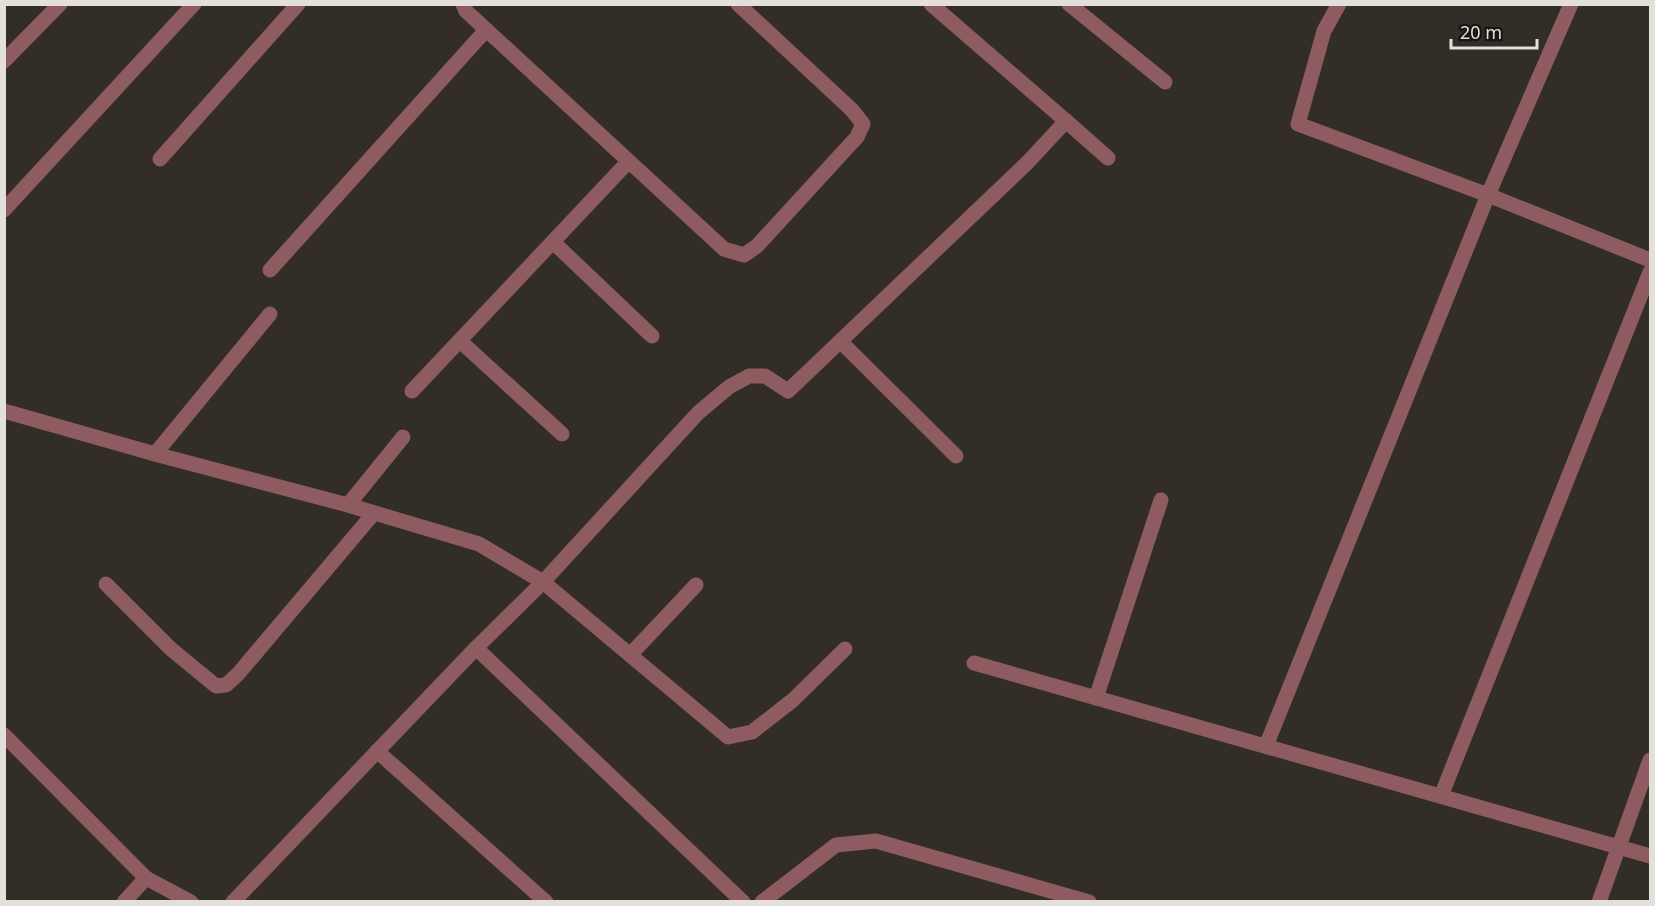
<svg xmlns="http://www.w3.org/2000/svg" width="1655" height="906" font-family="'Noto Sans',sans-serif">
  <style>
    .lines { fill: none; stroke-linecap: round; stroke-linejoin: round }
    .minor { stroke: #8e5c60; stroke-width: 15 }
  </style>
  <rect width="100%" height="100%" fill="#322d26"/>
  <g class="lines">
    <g class="minor">
      <path d="M463 4 466 11 724 249 744 255 757 246 857 137 863 124 852 110 738 4"/>
      <path d="M1069 4 1165 82"/>
      <path d="M1571 4 1488 195 1650 260"/>
      <path d="M4 61 60 4"/>
      <path d="M1066 121 1108 158"/>
      <path d="M160 159 298 4"/>
      <path d="M4 210 194 4"/>
      <path d="M553 242 652 336"/>
      <path d="M270 270 486 30"/>
      <path d="M460 341 562 434"/>
      <path d="M841 342 956 456"/>
      <path d="M412 391 628 162"/>
      <path d="M4 411 155 454 348 505 479 544 543 582 476 648"/>
      <path d="M155 454 270 314"/>
      <path d="M348 505 403 437"/>
      <path d="M106 584 171 649 216 686 226 685 238 674 374 513"/>
      <path d="M845 649 793 700 752 732 728 737 543 582 698 413 729 387 749 376H765L788 391 1028 162 1066 121 931 4"/>
      <path d="M630 655 696 585"/>
      <path d="M974 663 1650 856"/>
      <path d="M1096 698 1161 500"/>
      <path d="M4 735 146 878 191 902"/>
      <path d="M1266 746 1488 195 1298 124 1324 31 1339 4"/>
      <path d="M377 751 546 902"/>
      <path d="M1441 796 1650 272"/>
      <path d="M124 902 146 878"/>
      <path d="M233 902 476 648 743 902"/>
      <path d="M762 902 836 845 876 841 1089 902"/>
      <path d="M1599 902 1650 760"/>
    </g>
  </g>
  <rect width="1655" height="906" fill="none" stroke="#e3e0dc" stroke-width="12"/>
  <path d="M1451 39v9h86v-9" fill="none" stroke="#e3e0dc" stroke-width="3"/>
  <text x="1460" y="39" font-size="18" fill="#e3e0dc" stroke="#181613" stroke-width="4.5" paint-order="stroke">20 m</text>
</svg>
